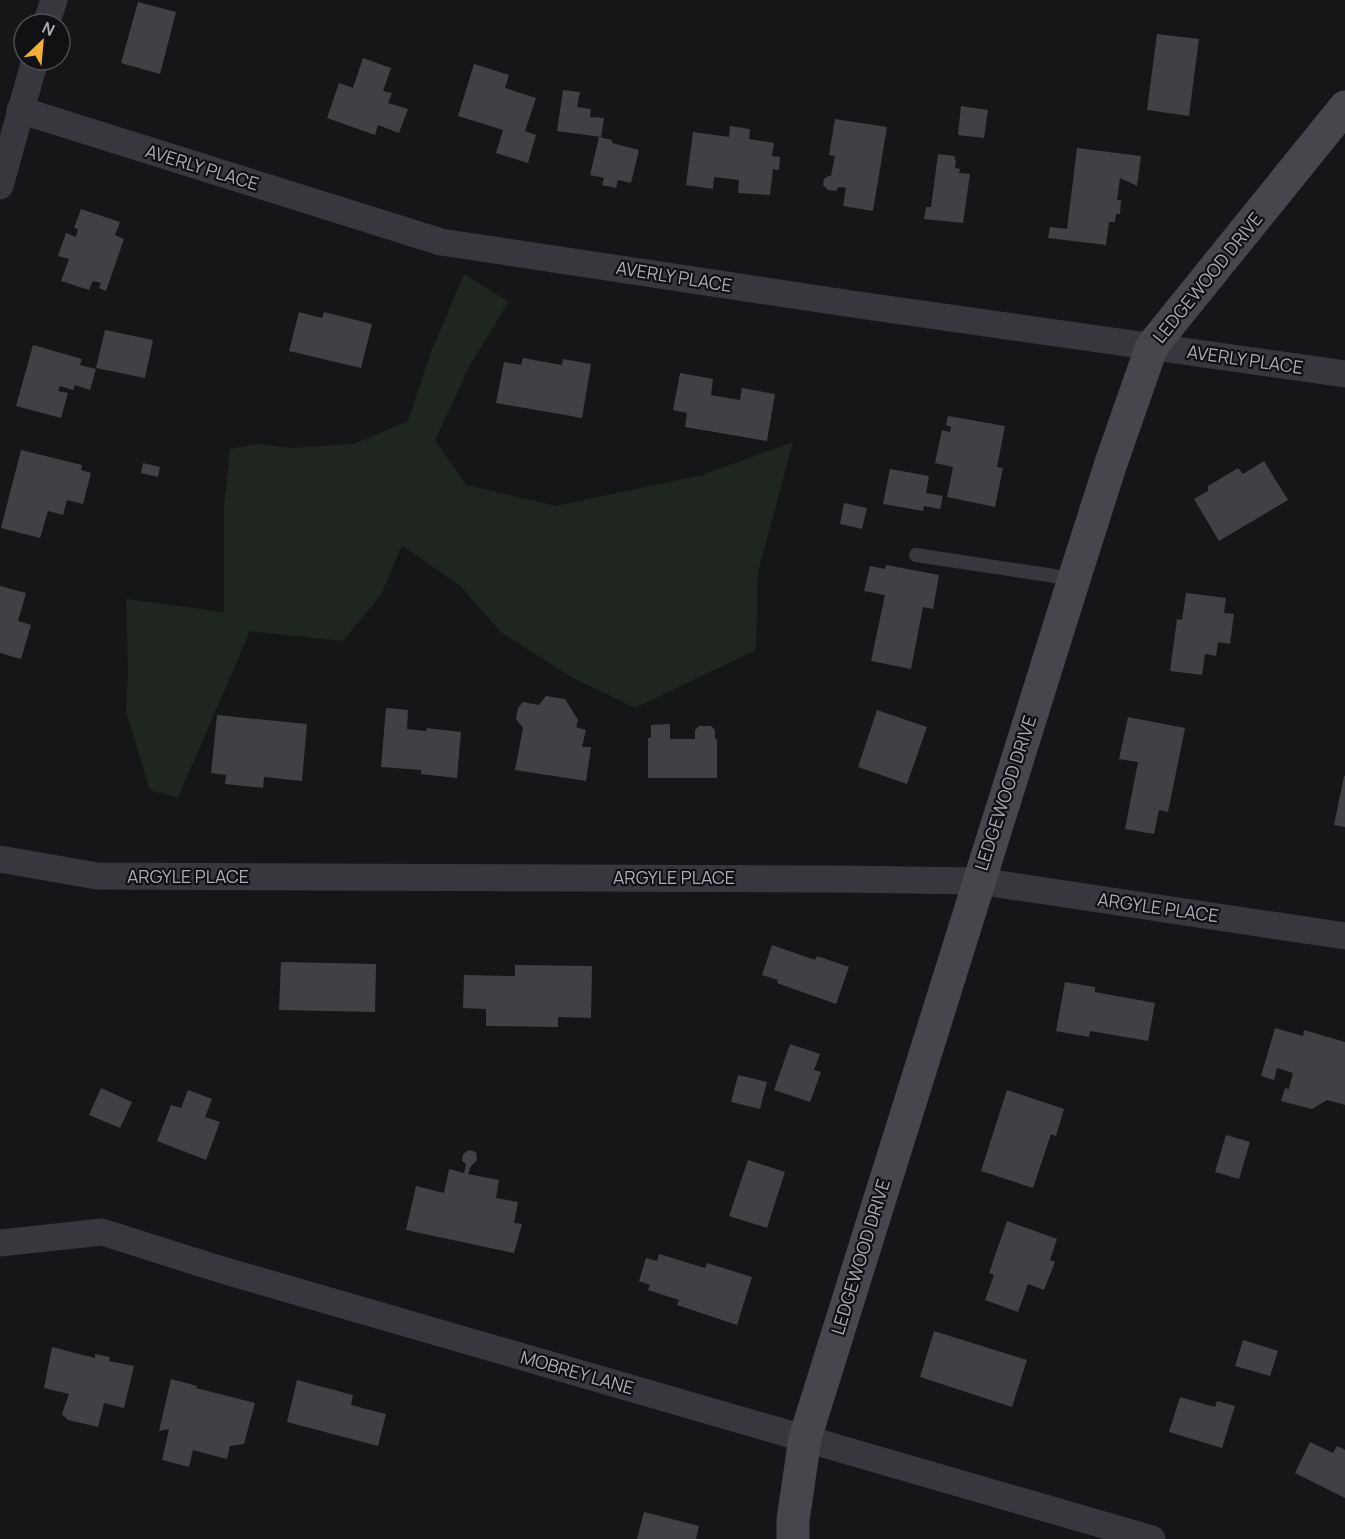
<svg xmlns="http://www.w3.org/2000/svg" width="1345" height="1539" font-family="Manrope,sans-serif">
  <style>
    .green { fill: #1e261f }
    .building { fill: #404145 }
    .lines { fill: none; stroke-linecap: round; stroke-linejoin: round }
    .lane { stroke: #37383d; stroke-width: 14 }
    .street { stroke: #37383d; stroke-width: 27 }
    .secondary { stroke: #45474d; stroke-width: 33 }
    .labels { text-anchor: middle; stroke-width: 4.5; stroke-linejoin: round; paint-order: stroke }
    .street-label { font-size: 18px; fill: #a8adb8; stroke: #111113 }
  </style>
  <rect width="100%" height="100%" fill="#161618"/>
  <path class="green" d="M464 274 509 302 471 363 435 440 466 485 556 506 702 475 793 442 758 572 756 650 635 708 573 678 502 633 460 586 402 545 381 595 343 641 250 631 178 798 150 790 126 712 128 667 126 599 224 612V508L230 449 256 444 292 448 354 444 408 421 431 352Z"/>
  <g class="building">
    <path d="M138 2 176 12 160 74 121 63Z"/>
    <path d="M1157 34 1199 39 1189 116 1147 110Z"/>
    <path d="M363 58 391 68 383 91 392 93 388 103 408 109 399 133 378 125 375 135 327 118 339 83 353 88Z"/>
    <path d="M474 64 509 75 505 88 536 98 525 131 536 135 528 163 496 153 503 130 458 116Z"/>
    <path d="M563 90 580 92 577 107 591 109 590 117 604 118 601 137 557 131Z"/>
    <path d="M961 106 988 110 984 138 958 135Z"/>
    <path d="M835 119 887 127 873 211 843 206 846 188 839 187 836 191 828 190 823 185 824 179 828 176H831L835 156 829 155Z"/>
    <path d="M730 126 750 129 749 139 774 143 772 156 780 157 779 170 773 169 770 195 738 193 739 180 714 177 713 189 686 185 693 132 729 137Z"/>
    <path d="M599 137 612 140V143L639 150 631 183 618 180 616 188 602 185 604 178 590 175Z"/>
    <path d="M1077 148 1141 156 1137 186 1120 178 1117 200H1121L1120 214H1116L1115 222H1109L1106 245 1048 238 1050 227 1067 229Z"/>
    <path d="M938 154 954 156 956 161 955 168 960 169 959 173 970 174 963 223 924 219 926 207H931Z"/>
    <path d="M81 209 120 222 115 235 124 239 106 291 99 288 101 283 93 281 89 290 61 281 69 259 58 256 66 233 76 237 78 229 74 228Z"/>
    <path d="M299 312 322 318 324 312 372 324 361 368 289 351Z"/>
    <path d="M105 330 153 340 145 378 96 368Z"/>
    <path d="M33 345 82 359 80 365 96 369 90 390 75 385 73 390 60 386 58 391 68 393 61 418 16 406Z"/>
    <path d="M523 358 562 365 563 359 591 364 582 418 496 403 504 362 521 365Z"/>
    <path d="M680 373 713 379 711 395 740 400 742 388 775 394 767 441 685 427 687 413 673 410Z"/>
    <path d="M948 416 1005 426 997 467 1003 468 995 507 947 497 953 467 935 463 942 430 950 432 951 427 946 425Z"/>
    <path d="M21 450 82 465 81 470 91 473 83 504 67 500 63 515 48 511 40 538 1 528Z"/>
    <path d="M1264 461 1288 500 1219 541 1194 499 1208 491V486L1238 468 1243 474Z"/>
    <path d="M143 463 160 467 158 477 141 473Z"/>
    <path d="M890 469 929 476 926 493 943 496 940 509 924 506 923 511 883 504Z"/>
    <path d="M844 503 867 508 862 529 840 524Z"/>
    <path d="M886 565 939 575 933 609 923 607 911 669 871 661 885 595 864 591 870 566 885 569Z"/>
    <path d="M0 586 26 593 18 621 31 625 21 659 0 653Z"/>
    <path d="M1186 593 1226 598 1224 613 1234 614 1230 644 1218 642 1216 656 1205 654 1202 675 1170 671 1177 619 1182 620Z"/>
    <path d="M546 696 565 699 578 720 576 727 586 730 582 747H591L586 781 515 770 523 728 516 719 518 708 523 702 539 705Z"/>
    <path d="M386 708 408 710 407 729 426 731 427 728 461 732 457 778 421 774V770L381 767Z"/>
    <path d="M877 710 927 727 907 784 858 767Z"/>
    <path d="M217 715 307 724 302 781 264 777 263 788 225 784 226 775 211 773Z"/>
    <path d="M1128 717 1185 728 1168 812 1159 810 1154 834 1125 829 1138 762 1119 759Z"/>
    <path d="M670 724V739H695V730L699 726H711L715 730V739H717V778H648V738H651V725Z"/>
    <path d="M1344 776H1345V827L1334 825Z"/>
    <path d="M772 945 815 960 817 956 849 967 836 1004 777 983 778 980 762 975Z"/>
    <path d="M281 962 376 964 375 1012 279 1010Z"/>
    <path d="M515 965 592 966 591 1018 558 1017V1027L486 1026V1009L463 1008 464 975 515 976Z"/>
    <path d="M1065 982 1095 987V992L1155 1003 1148 1041 1090 1031 1089 1037 1056 1031Z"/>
    <path d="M1275 1028 1303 1036 1304 1030 1345 1042V1105L1327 1100 1312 1109 1281 1101 1285 1088 1289 1089 1293 1073 1277 1068 1274 1080 1261 1076Z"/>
    <path d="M790 1044 820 1054 814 1070 821 1072 810 1102 774 1090Z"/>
    <path d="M738 1075 767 1082 760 1109 731 1102Z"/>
    <path d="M101 1088 132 1102 120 1128 89 1115Z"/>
    <path d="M188 1090 212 1099 205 1117 220 1122 206 1160 157 1141 171 1105 181 1108Z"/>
    <path d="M1007 1090 1064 1109 1056 1136 1051 1134 1033 1188 981 1171Z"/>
    <path d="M1226 1135 1250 1142 1239 1179 1215 1172Z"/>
    <path d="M469 1150 476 1152 477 1160 471 1166 468 1174 499 1180 496 1198 518 1202 514 1223 522 1224 514 1253 406 1230 416 1186 444 1193 449 1169 464 1173 466 1164 462 1161 463 1154Z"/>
    <path d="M748 1160 785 1172 767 1228 729 1216Z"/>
    <path d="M1007 1221 1057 1239 1050 1260 1055 1262 1044 1290 1028 1284 1018 1312 985 1300 994 1275 989 1273Z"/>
    <path d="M659 1254 705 1268 707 1263 752 1277 737 1325 677 1305 679 1300 648 1290 650 1285 639 1281 646 1258 657 1261Z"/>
    <path d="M934 1331 1027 1360 1012 1407 920 1377Z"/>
    <path d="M1243 1340 1278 1351 1270 1376 1235 1366Z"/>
    <path d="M52 1347 95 1358V1354L110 1357 109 1361 134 1366 124 1408 104 1403 98 1427 68 1420 62 1414 69 1394 44 1388Z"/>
    <path d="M171 1379 197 1386 196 1388 255 1403 244 1444 230 1446 227 1459 193 1450 189 1467 162 1460 169 1429 159 1431Z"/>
    <path d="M297 1380 353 1395 351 1405 386 1414 378 1446 287 1422Z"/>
    <path d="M1180 1397 1215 1407 1217 1401 1235 1406 1222 1448 1169 1432Z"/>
    <path d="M1310 1442 1333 1453 1337 1446 1345 1450V1498L1295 1473Z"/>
    <path d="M644 1512 699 1526 696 1539H637Z"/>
  </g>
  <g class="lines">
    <path class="lane" d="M916 555 1074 579"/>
    <g class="street">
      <path d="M46 24 54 0"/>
      <path d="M20 110 441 242 852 304 1345 374"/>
      <path d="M0 186 35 60"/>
      <path d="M0 859 97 876 837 879 978 881 1345 936"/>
      <path d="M0 1243 102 1232 219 1269 1152 1539"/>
    </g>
    <path class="secondary" d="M793 1539V1520L805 1438 1074 579 1111 463 1152 346 1345 107"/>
  </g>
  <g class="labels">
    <g class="street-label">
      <text transform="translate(202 168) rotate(17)" y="6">AVERLY PLACE</text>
      <text transform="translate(674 277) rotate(9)" y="6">AVERLY PLACE</text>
      <text transform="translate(1208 278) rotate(-51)" y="6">LEDGEWOOD DRIVE</text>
      <text transform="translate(1245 360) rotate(8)" y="6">AVERLY PLACE</text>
      <text transform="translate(1006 793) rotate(-72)" y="6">LEDGEWOOD DRIVE</text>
      <text x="188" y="883">ARGYLE PLACE</text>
      <text x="674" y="884">ARGYLE PLACE</text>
      <text transform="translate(1158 908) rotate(8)" y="6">ARGYLE PLACE</text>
      <text transform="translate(861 1257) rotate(-73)" y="6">LEDGEWOOD DRIVE</text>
      <text transform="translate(577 1373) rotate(16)" y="6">MOBREY LANE</text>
    </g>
  </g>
  <g transform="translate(42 42) rotate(26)"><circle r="28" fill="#111113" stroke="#4d4f55" stroke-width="1.5"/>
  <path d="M0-4.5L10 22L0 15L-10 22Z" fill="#f2b134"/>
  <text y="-9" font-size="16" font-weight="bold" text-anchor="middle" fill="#a8adb8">N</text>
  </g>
</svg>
